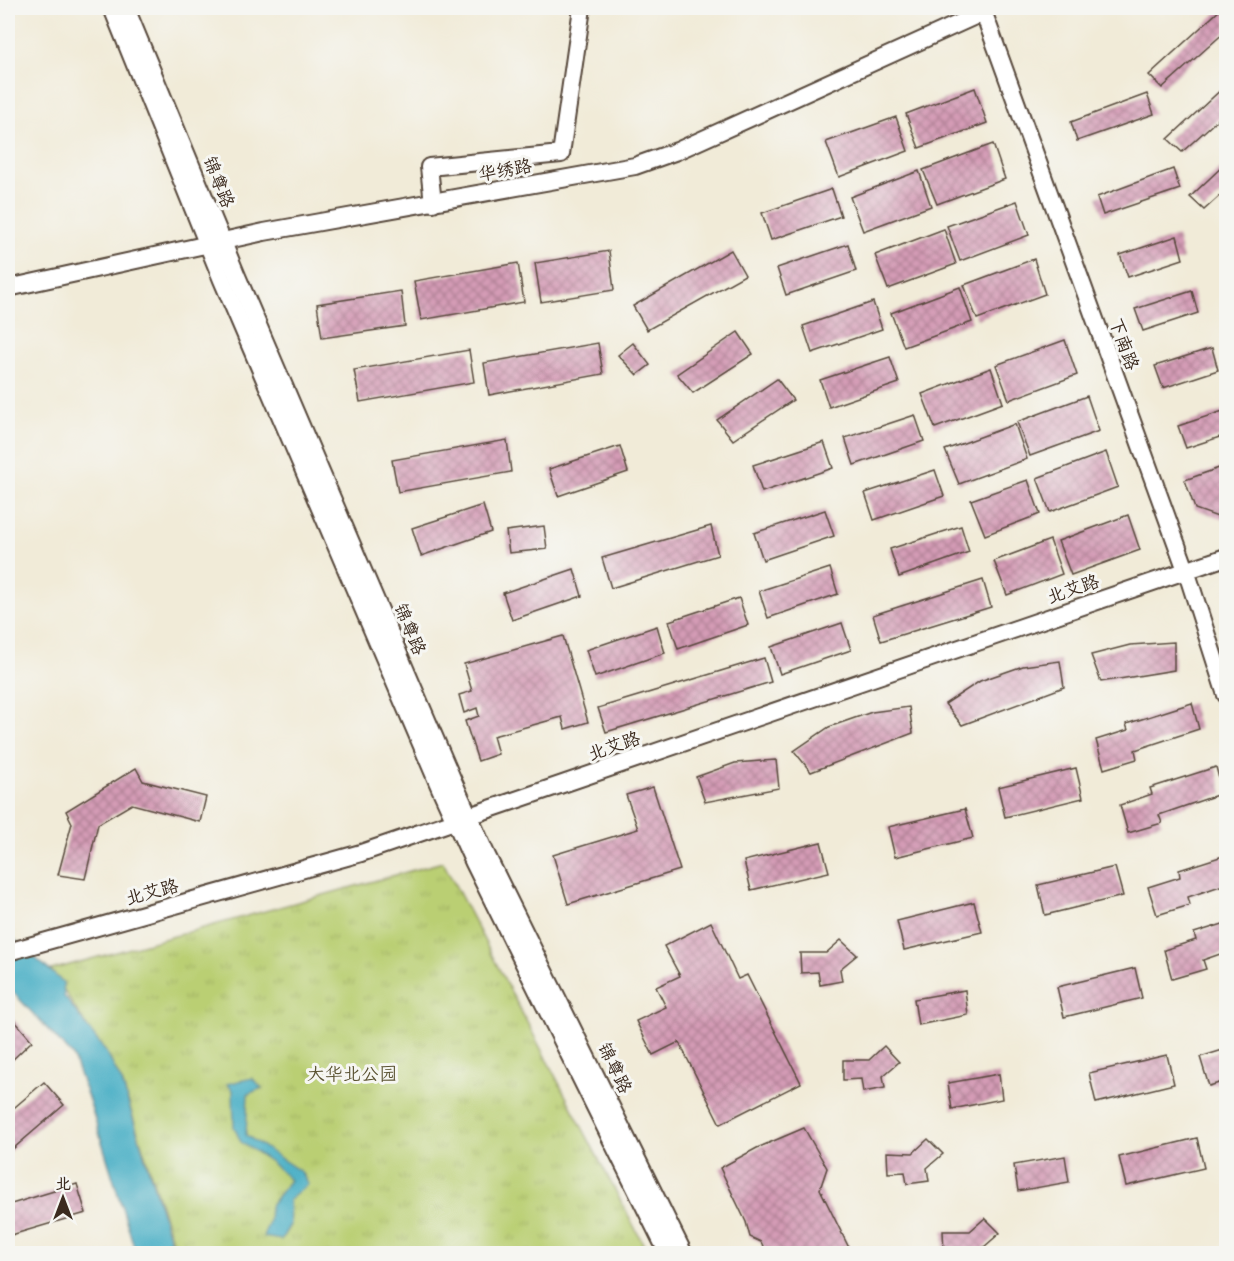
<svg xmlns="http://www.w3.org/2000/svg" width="1234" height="1261" font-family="Pangolin,'LXGW WenKai TC',sans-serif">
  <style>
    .park { fill: url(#park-tufts); stroke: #7a7c48; stroke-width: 1.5 }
    .water { fill: #46aec5; stroke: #406c72; stroke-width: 1.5 }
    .building { fill: url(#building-cross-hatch) }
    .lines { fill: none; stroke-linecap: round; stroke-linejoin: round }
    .minor-casing { stroke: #56473a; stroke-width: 20 }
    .minor { stroke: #fff; stroke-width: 16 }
    .labels { text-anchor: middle; stroke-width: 6; stroke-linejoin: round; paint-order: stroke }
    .street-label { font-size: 18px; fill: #3b2a1e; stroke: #f6f6f2 }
    .park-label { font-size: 18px; fill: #5b5333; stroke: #f6f6f2 }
  </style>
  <defs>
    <pattern id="park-tufts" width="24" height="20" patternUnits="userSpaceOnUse" patternTransform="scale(1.5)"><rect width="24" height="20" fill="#bacf73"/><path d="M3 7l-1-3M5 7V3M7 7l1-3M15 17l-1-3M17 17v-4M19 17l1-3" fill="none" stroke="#a1b263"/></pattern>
    <pattern id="building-cross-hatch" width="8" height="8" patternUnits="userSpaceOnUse" patternTransform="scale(1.5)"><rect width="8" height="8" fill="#d49bb6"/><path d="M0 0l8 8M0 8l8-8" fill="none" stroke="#ad7f93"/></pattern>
  </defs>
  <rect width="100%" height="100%" fill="#f6f6f2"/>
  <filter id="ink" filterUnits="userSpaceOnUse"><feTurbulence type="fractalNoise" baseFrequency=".0167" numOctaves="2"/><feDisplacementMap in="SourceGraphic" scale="12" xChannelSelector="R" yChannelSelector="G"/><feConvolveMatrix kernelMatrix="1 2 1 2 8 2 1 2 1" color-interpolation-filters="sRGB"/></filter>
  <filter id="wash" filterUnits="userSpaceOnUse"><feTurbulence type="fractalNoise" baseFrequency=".008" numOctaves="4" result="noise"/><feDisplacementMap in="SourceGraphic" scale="24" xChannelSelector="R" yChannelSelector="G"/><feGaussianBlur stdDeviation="1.35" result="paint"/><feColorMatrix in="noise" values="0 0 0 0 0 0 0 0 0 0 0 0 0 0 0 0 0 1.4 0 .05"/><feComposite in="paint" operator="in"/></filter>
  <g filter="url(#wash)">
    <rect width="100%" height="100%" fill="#f1ebd8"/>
    <path class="park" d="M443 862 648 1253H176L122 1082 51 970Z"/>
    <g class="water">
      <path d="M8 934 63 982 64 996 106 1052 122 1082 174 1253H136L90 1103 72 1055 8 987Z"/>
      <path d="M252 1078 262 1088 248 1094 246 1135 301 1172 308 1184 289 1200 290 1225 281 1240 263 1237 269 1221 270 1206 290 1180 271 1162 241 1142 234 1127 233 1090 227 1084Z"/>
    </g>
    <g id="blocks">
      <g class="building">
        <path d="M1222 8H1226V31L1162 88 1149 75Z"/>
        <path d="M1226 85V112L1182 152 1168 139Z"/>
        <path d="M975 88 987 123 919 148 906 114Z"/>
        <path d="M1147 94 1154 114 1077 141 1071 122Z"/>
        <path d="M896 117 908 151 839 177 826 142Z"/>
        <path d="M993 144 1005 179 937 204 923 170Z"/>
        <path d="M1226 163V190L1204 210 1190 197Z"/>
        <path d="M1173 169 1180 189 1103 215 1097 197Z"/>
        <path d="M919 171 931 206 863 231 850 197Z"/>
        <path d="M832 189 841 216 771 240 762 213Z"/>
        <path d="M1017 201 1029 235 960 261 947 226Z"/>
        <path d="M944 229 956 264 888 289 875 255Z"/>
        <path d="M1177 236 1183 259 1128 277 1120 255Z"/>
        <path d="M848 244 856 271 786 295 777 268Z"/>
        <path d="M731 250 745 275 647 330 633 306Z"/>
        <path d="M609 251 614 290 541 302 535 263Z"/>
        <path d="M1034 259 1045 294 977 319 964 285Z"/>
        <path d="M518 263 524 302 421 320 414 281Z"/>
        <path d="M960 287 972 322 904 347 891 313Z"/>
        <path d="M401 291 405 326 322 338 317 304Z"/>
        <path d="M1192 291 1198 313 1143 331 1135 309Z"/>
        <path d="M873 302 882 329 812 353 803 326Z"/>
        <path d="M738 332 753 354 693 393 677 374Z"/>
        <path d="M1065 340 1077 375 1009 400 996 365Z"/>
        <path d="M598 343 603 374 489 395 484 363Z"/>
        <path d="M633 343 650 365 637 375 618 355Z"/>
        <path d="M1212 348 1218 370 1163 388 1155 366Z"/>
        <path d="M469 350 474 382 360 402 354 370Z"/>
        <path d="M890 357 899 383 829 407 820 380Z"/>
        <path d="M991 368 1003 403 935 428 922 394Z"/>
        <path d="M777 379 793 400 733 440 717 420Z"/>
        <path d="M1087 396 1099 431 1030 456 1017 422Z"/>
        <path d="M1226 410V435L1186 448 1178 426Z"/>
        <path d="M915 415 924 441 854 465 845 438Z"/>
        <path d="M1015 424 1027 459 959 484 945 450Z"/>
        <path d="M507 440 511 472 398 492 392 460Z"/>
        <path d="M824 442 833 468 762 492 753 465Z"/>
        <path d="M620 446 628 472 558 496 549 469Z"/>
        <path d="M1106 452 1118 487 1050 512 1037 478Z"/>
        <path d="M1219 468 1226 478V520L1195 509 1185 480Z"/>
        <path d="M935 470 944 496 874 520 865 493Z"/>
        <path d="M1028 480 1040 514 985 535 971 500Z"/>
        <path d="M483 505 491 532 421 556 412 528Z"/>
        <path d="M825 510 834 536 763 560 754 533Z"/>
        <path d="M1128 515 1140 550 1071 575 1058 541Z"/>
        <path d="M544 526 547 549 509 553 506 531Z"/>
        <path d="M711 526 718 555 611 588 602 558Z"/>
        <path d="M961 526 969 552 899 577 890 549Z"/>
        <path d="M1050 540 1062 574 1007 595 994 561Z"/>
        <path d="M830 568 838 594 768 618 759 591Z"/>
        <path d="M574 569 582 596 512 620 503 593Z"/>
        <path d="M983 580 991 607 881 641 873 615Z"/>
        <path d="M739 598 748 625 678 649 669 621Z"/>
        <path d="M842 623 851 650 780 674 771 647Z"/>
        <path d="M657 626 665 653 595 677 586 650Z"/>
        <path d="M563 636 588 722 565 729 562 717 493 736 498 754 478 761 465 721 479 716 477 708 464 713 459 695 472 691 464 664Z"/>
        <path d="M1174 642V670L1101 682 1091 655 1130 645Z"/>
        <path d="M764 658 771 682 606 732 598 708Z"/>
        <path d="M1060 661 1064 687 962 725 945 704 980 681 1023 666Z"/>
        <path d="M1192 703 1199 729 1135 750 1137 759 1104 769 1096 740 1128 730 1126 724Z"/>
        <path d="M909 707 913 733 811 772 794 751 829 727 872 712Z"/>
        <path d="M776 760 779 788 705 802 696 777 735 763Z"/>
        <path d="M1216 767 1223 793 1159 815 1162 823 1128 833 1120 805 1152 794 1150 788Z"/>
        <path d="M136 768 143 781 206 797 200 822 132 804 98 824 85 879 58 875 72 823 66 811Z"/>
        <path d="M1076 768 1083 798 1005 817 998 787Z"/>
        <path d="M653 787 680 870 568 904 553 855 638 829 626 795Z"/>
        <path d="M965 809 973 838 895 857 888 827Z"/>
        <path d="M821 842 829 872 751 890 744 861Z"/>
        <path d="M1226 855V884L1188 897 1190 905 1157 915 1148 887 1180 877 1179 870Z"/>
        <path d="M1115 867 1123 896 1045 915 1038 885Z"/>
        <path d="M974 902 982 932 904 950 897 921Z"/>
        <path d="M711 922 738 979 747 975 801 1083 720 1124 679 1042 653 1055 636 1021 666 1007 656 987 680 976 664 946Z"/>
        <path d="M1226 923V952L1203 960 1206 969 1172 979 1164 950 1196 940 1194 933Z"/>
        <path d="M841 940 857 955 840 969 842 981 820 985 818 972 801 973 800 953H826Z"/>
        <path d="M1135 968 1142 998 1064 1017 1057 987Z"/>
        <path d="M965 990 968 1015 918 1025 914 999Z"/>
        <path d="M8 1013 32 1041 8 1064Z"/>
        <path d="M884 1046 899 1062 883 1076 885 1088 863 1092 861 1079 843 1080V1060H869Z"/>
        <path d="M1226 1049V1081L1209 1086 1200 1057Z"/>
        <path d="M1167 1055 1174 1084 1096 1103 1089 1073Z"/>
        <path d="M999 1074 1002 1099 952 1109 948 1083Z"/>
        <path d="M44 1082 64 1105 8 1153V1113Z"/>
        <path d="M1226 1115V1136L1220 1117Z"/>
        <path d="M804 1128 827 1168 820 1189 852 1254H767L761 1242 750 1237 746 1222 720 1168 757 1148Z"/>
        <path d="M1197 1138 1204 1168 1126 1186 1119 1157Z"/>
        <path d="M928 1139 943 1154 927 1168 929 1181 907 1184 905 1172 888 1173 887 1152 913 1153Z"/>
        <path d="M1065 1156 1069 1182 1018 1191 1014 1165Z"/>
        <path d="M77 1184 86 1213 8 1236V1205Z"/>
        <path d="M985 1218 1000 1233 984 1247 985 1254 944 1252 943 1231H970Z"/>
      </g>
    </g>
  </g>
  <g filter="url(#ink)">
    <use href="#blocks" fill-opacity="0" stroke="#56473a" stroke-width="1.5"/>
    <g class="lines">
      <defs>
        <g id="minor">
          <path d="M112 8 222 280 440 788 474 863 668 1254"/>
          <path d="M126 8 237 276 454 783 487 856 684 1254"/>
          <path d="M982 8 1186 570 1226 695"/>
          <path d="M433 203 429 167 561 154 582 8"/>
          <path d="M8 288 264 232 635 166 677 151 984 12"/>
          <path d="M8 952 361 853 1226 557"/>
        </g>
      </defs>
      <use href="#minor" class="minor-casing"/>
      <use href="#minor" class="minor"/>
    </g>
  </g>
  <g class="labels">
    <g class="street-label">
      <text transform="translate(505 170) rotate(-10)" y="6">华绣路</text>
      <text transform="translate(219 182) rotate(68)" y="6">锦尊路</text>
      <text transform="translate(1124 344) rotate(70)" y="6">下南路</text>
      <text transform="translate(1073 589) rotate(-19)" y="6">北艾路</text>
      <text transform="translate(410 629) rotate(67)" y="6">锦尊路</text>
      <text transform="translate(614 746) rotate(-19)" y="6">北艾路</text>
      <text transform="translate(152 892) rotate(-15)" y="6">北艾路</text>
      <text transform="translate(615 1068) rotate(64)" y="6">锦尊路</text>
    </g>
    <g class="park-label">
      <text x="352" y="1080">大华北公园</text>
    </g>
  </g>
  <rect width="1234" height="1261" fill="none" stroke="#f6f6f2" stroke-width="30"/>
  <g transform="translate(63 1198)" stroke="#f6f6f2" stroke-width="4.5" paint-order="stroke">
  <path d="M0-4.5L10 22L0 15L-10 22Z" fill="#3b2a1e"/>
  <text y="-9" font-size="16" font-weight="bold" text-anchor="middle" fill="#3b2a1e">北</text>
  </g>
</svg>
